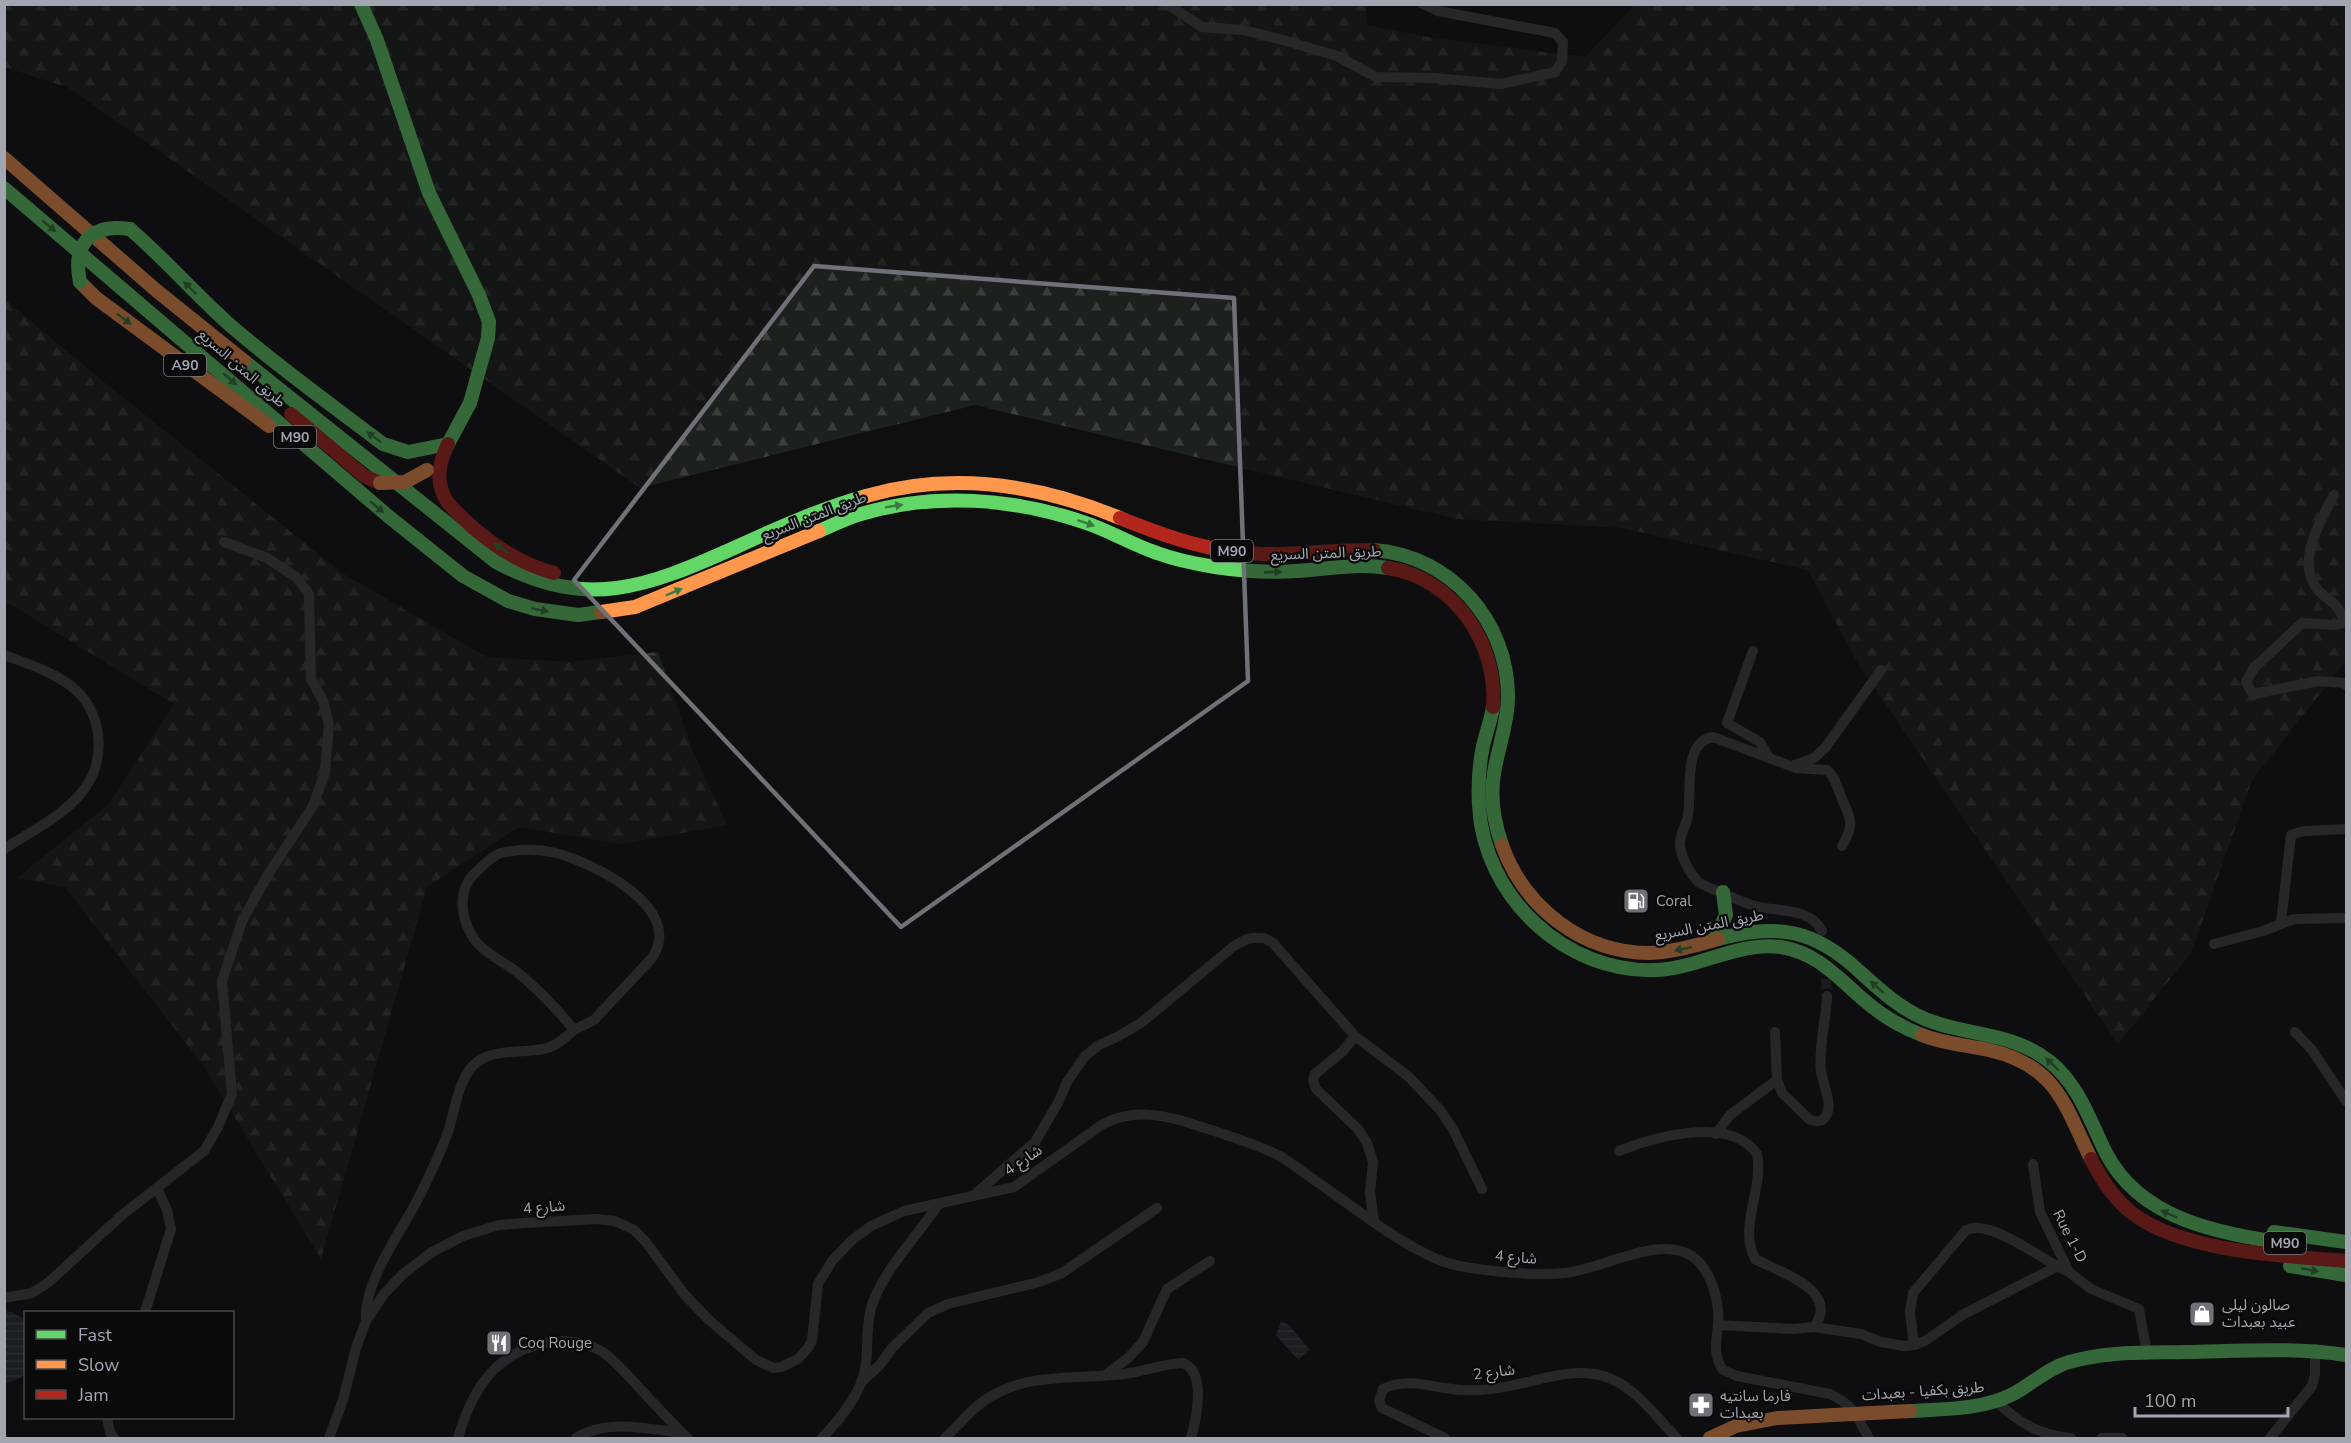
<svg xmlns="http://www.w3.org/2000/svg" width="2351" height="1443" font-family="'Nunito Sans','Noto Sans Arabic',sans-serif">
  <style>
    .forest { fill: url(#forest-firs) }
    .water { fill: url(#water-rules) }
    .lines { fill: none; stroke-linecap: round; stroke-linejoin: round }
    .street-tunnel { stroke: #2c2d30; stroke-width: 10; stroke-dasharray: 10 5; stroke-linecap: butt }
    .street { stroke: #454649; stroke-width: 10 }
    .fast { stroke: #63d668; stroke-width: 14 }
    .slow { stroke: #ff974d; stroke-width: 14 }
    .jam { stroke: #b3261e; stroke-width: 14 }
    .fast-bridge { stroke: #63d668; stroke-width: 14 }
    .slow-bridge { stroke: #ff974d; stroke-width: 14 }
    .oneway { fill: #3b7a3e }
    .marked { fill: none; stroke: #6f7178; stroke-width: 4.5; stroke-linejoin: round }
    .labels { text-anchor: middle; stroke-width: 4.5; stroke-linejoin: round; paint-order: stroke }
    .shield { fill: #0a0a0b; stroke: #74777e; stroke-width: 1.5 }
    .shield-label { font-size: 14px; font-weight: bold; fill: #a2a6b0 }
    .street-label { font-size: 15px; fill: #a2a6b0; stroke: #0a0a0b }
    .poi-label { font-size: 15px; fill: #a2a6b0; stroke: #0a0a0b; text-anchor: start }
  </style>
  <defs>
    <pattern id="forest-firs" width="22" height="20" patternUnits="userSpaceOnUse" patternTransform="scale(1.5)"><rect width="22" height="20" fill="#1c211d"/><path d="M5 1l3.5 6h-7zM16 11l3.5 6h-7z" fill="#3a3e3b"/></pattern>
    <pattern id="water-rules" width="6" height="5" patternUnits="userSpaceOnUse" patternTransform="scale(1.5)"><rect width="6" height="5" fill="#2b3237"/><path d="M0 2.5h6" fill="none" stroke="#474d51"/></pattern>
  </defs>
  <rect width="100%" height="100%" fill="#0f0f10"/>
  <g class="forest">
    <path d="M5 4H1367L1366 25 1433 38 1585 57 1635 5H2346V661L2252 780 2191 953 2118 1044 1858 664 1808 570 1622 528 1458 519 975 405 640 488 69 88 5 67Z"/>
    <path d="M4 299 99 378 342 573 486 657 569 662 658 652 693 752 727 825 621 844 519 827 427 887 321 1259 203 1065 65 887 17 878 109 804 174 704 5 601Z"/>
  </g>
  <g class="water">
    <path d="M5 1311 11 1312 26 1320 25 1374 18 1379 6 1383 4 1382Z"/>
    <path d="M1281 1322 1288 1324 1310 1350 1298 1360 1276 1335Z"/>
  </g>
  <g class="lines">
    <path class="street-tunnel" d="M1825 964 1827 996"/>
    <g class="street">
      <path d="M1167 4 1202 27 1243 30 1283 40 1337 56 1376 77 1433 78 1501 84 1555 72 1562 61 1563 42 1555 33 1438 11 1423 4"/>
      <path d="M2334 495C2320 522 2295 562 2318 590 2323 596 2331 600 2336 606 2340 610 2342 617 2345 622L2336 625 2302 623 2254 668 2246 682 2253 694 2318 681 2344 683 2346 685"/>
      <path d="M1753 651 1727 723 1760 742 1769 758"/>
      <path d="M4 655C26 663 53 672 71 686 103 711 108 760 82 792 63 816 30 832 4 849"/>
      <path d="M1792 766 1814 758 1825 748 1881 670"/>
      <path d="M2281 923 2291 835 2304 831 2346 829"/>
      <path d="M1822 931C1810 907 1777 912 1755 906 1736 900 1717 891 1699 883 1689 872 1682 860 1680 846 1679 833 1687 826 1688 815 1692 793 1682 742 1713 737L1796 768 1827 770C1835 777 1835 782 1839 791 1847 815 1858 820 1842 846"/>
      <path d="M2214 944 2263 931 2294 919 2346 918"/>
      <path d="M1775 1032 1777 1080 1782 1093 1809 1119C1816 1123 1824 1122 1827 1114 1832 1101 1823 1084 1821 1072 1818 1048 1826 1021 1827 996"/>
      <path d="M2295 1032 2312 1050 2346 1101"/>
      <path d="M1355 1036 1342 1052 1315 1074 1313 1080 1316 1089 1358 1129 1367 1143 1373 1162 1370 1192 1374 1222"/>
      <path d="M1716 1134 1730 1115 1777 1080"/>
      <path d="M1619 1151C1654 1137 1730 1115 1757 1154 1764 1189 1738 1226 1755 1259 1779 1272 1841 1290 1814 1327L1794 1329 1718 1325"/>
      <path d="M2033 1164 2040 1212 2069 1272 2091 1289 2139 1309 2147 1353"/>
      <path d="M974 1195 1035 1142 1059 1101 1067 1082 1085 1056 1099 1045 1117 1037 1141 1023 1234 946 1247 939 1253 938H1264L1273 943 1355 1036 1409 1077 1440 1110 1453 1129 1482 1189"/>
      <path d="M4 1298 32 1293 49 1282 122 1215 204 1151 218 1127 232 1094 222 981 242 921 269 873 313 806 325 772 329 724 323 701 311 679 309 594 296 577 267 558 224 542"/>
      <path d="M145 1312 171 1229 167 1210 157 1188"/>
      <path d="M366 1321C363 1282 401 1232 419 1197 430 1175 441 1152 449 1129 455 1109 459 1076 477 1062 494 1049 523 1053 543 1049 555 1047 565 1038 574 1030 557 1009 538 989 517 972 501 960 481 952 471 934 460 914 458 888 476 872 484 865 491 856 501 853 518 849 539 849 556 853 593 863 686 908 652 958L594 1020 574 1030"/>
      <path d="M1814 1327 1861 1334 1881 1342 1904 1346 1914 1345 1925 1341 1964 1314 2056 1267"/>
      <path d="M1914 1345 1910 1312 1913 1293 1966 1230C1992 1218 2044 1262 2069 1272"/>
      <path d="M1107 1374 1128 1358 1143 1342 1167 1289 1210 1261"/>
      <path d="M861 1382 879 1366 892 1348 928 1313 948 1304 1039 1282 1062 1273 1157 1208"/>
      <path d="M1996 1401C2019 1423 2039 1435 2071 1438"/>
      <path d="M107 1418 110 1432 114 1438"/>
      <path d="M329 1438 343 1400 356 1348 366 1321 384 1294 403 1274 432 1252 463 1236 499 1225 525 1223 596 1219 615 1221 634 1230 646 1242 684 1294 709 1320 756 1360 774 1368 781 1367 798 1359 808 1348 812 1341 818 1284 832 1261 852 1240 871 1226 904 1211 1014 1187 1103 1124C1135 1108 1166 1115 1199 1126 1226 1135 1254 1143 1280 1156 1290 1162 1300 1170 1310 1177 1352 1205 1392 1240 1439 1260 1467 1271 1534 1276 1565 1273 1600 1270 1659 1234 1692 1256 1712 1270 1720 1303 1718 1326 1716 1341 1713 1356 1723 1370L1737 1376 1830 1394C1855 1406 1856 1416 1869 1438"/>
      <path d="M458 1438C465 1414 478 1383 498 1366 523 1343 570 1332 601 1351 614 1359 624 1372 635 1383 650 1400 666 1416 682 1433"/>
      <path d="M576 1438C607 1418 648 1429 682 1433L688 1438"/>
      <path d="M822 1438C840 1419 863 1392 866 1364 868 1345 866 1323 872 1305 883 1271 918 1235 938 1205"/>
      <path d="M945 1438C957 1427 968 1413 981 1403 1023 1371 1075 1380 1124 1374 1144 1371 1163 1364 1183 1363 1207 1372 1196 1421 1191 1438"/>
      <path d="M1445 1438 1382 1408 1379 1401 1383 1389C1410 1376 1435 1389 1463 1390 1480 1391 1497 1389 1514 1385 1544 1379 1578 1366 1609 1378 1636 1388 1657 1418 1677 1438"/>
      <path d="M2102 1438H2122"/>
      <path d="M2270 1438 2312 1386 2315 1374V1349"/>
    </g>
    <g class="fast">
      <path d="M361 4 377 40 429 193 479 295 489 322 488 338 470 403 448 444"/>
      <path d="M4 188 388 516 463 576 508 601 535 609 578 615 601 612"/>
      <path d="M130 229C165 259 195 294 230 325 278 367 332 405 383 444L408 452 448 444"/>
      <path d="M244 361 496 562C587 611 647 587 734 548 777 528 820 509 866 496"/>
      <path d="M819 531C833 525 847 518 861 514 934 492 1014 498 1086 523 1110 531 1133 545 1157 553 1176 560 1196 564 1215 567 1242 571 1270 573 1297 571 1328 569 1358 563 1388 568"/>
      <path d="M1374 550C1451 556 1508 621 1508 697 1508 723 1498 748 1494 773 1490 797 1494 822 1502 845"/>
      <path d="M1493 707C1491 720 1486 733 1483 746 1479 765 1478 786 1479 805 1483 896 1565 974 1657 970 1699 968 1739 941 1781 947 1818 953 1838 978 1864 1000 1881 1015 1901 1027 1922 1035"/>
      <path d="M1715 939 1726 915 1723 892"/>
      <path d="M1718 939C1776 923 1814 929 1859 971 1880 990 1899 1008 1925 1019 1966 1036 2013 1032 2049 1061 2079 1085 2089 1119 2106 1153 2141 1221 2220 1233 2289 1244"/>
      <path d="M2274 1232 2346 1242"/>
      <path d="M2290 1266 2346 1275"/>
      <path d="M1910 1411C1944 1409 1982 1410 2013 1394 2032 1384 2048 1368 2069 1362 2107 1351 2147 1353 2186 1352 2240 1351 2293 1347 2346 1355"/>
    </g>
    <g class="slow">
      <path d="M4 158 157 291 244 361"/>
      <path d="M80 282 96 298 269 426"/>
      <path d="M866 496C953 471 1038 484 1120 518"/>
      <path d="M601 612 635 607 819 531"/>
      <path d="M1502 845C1524 907 1582 953 1650 953 1673 952 1695 946 1718 939"/>
      <path d="M1922 1035C1944 1044 1967 1045 1989 1050 2057 1066 2064 1104 2091 1159"/>
      <path d="M1710 1438 1736 1426 1777 1418 1910 1411"/>
    </g>
    <g class="jam">
      <path d="M291 414 364 476 380 483"/>
      <path d="M448 444C438 465 435 483 448 503 476 534 513 562 554 573"/>
      <path d="M1120 518C1167 537 1212 553 1263 554 1300 555 1337 549 1374 550"/>
      <path d="M1388 568C1453 578 1498 642 1493 707"/>
      <path d="M2091 1159C2101 1179 2114 1199 2132 1213 2182 1252 2284 1256 2346 1261"/>
    </g>
    <path class="fast-bridge" d="M80 282C72 244 91 223 130 229"/>
    <path class="slow-bridge" d="M380 483 405 482 427 470"/>
  </g>
  <defs><path id="oneway-solid" d="M-6-.8H1V-3.2L6.5 0L1 3.2V.8H-6Z" transform="scale(1.5)"/></defs>
  <g class="oneway">
    <use href="#oneway-solid" transform="translate(49 226) rotate(40)"/>
    <use href="#oneway-solid" transform="translate(190 288) rotate(-135)"/>
    <use href="#oneway-solid" transform="translate(124 319) rotate(37)"/>
    <use href="#oneway-solid" transform="translate(230 379) rotate(41)"/>
    <use href="#oneway-solid" transform="translate(374 437) rotate(-143)"/>
    <use href="#oneway-solid" transform="translate(894 506) rotate(-9)"/>
    <use href="#oneway-solid" transform="translate(377 507) rotate(40)"/>
    <use href="#oneway-solid" transform="translate(1086 523) rotate(19)"/>
    <use href="#oneway-solid" transform="translate(501 548) rotate(-146)"/>
    <use href="#oneway-solid" transform="translate(1273 572) rotate(-2)"/>
    <use href="#oneway-solid" transform="translate(674 592) rotate(-23)"/>
    <use href="#oneway-solid" transform="translate(540 610) rotate(12)"/>
    <use href="#oneway-solid" transform="translate(1683 949) rotate(168)"/>
    <use href="#oneway-solid" transform="translate(1877 987) rotate(-139)"/>
    <use href="#oneway-solid" transform="translate(2052 1064) rotate(-137)"/>
    <use href="#oneway-solid" transform="translate(2169 1214) rotate(-156)"/>
    <use href="#oneway-solid" transform="translate(2310 1270) rotate(11)"/>
  </g>
  <path d="M0 0H2351V1443H0ZM814 266 1234 298 1248 681 901 927 574 580Z" fill="#0f0f10" fill-opacity=".55" fill-rule="evenodd"/>
  <path class="marked" d="M814 266 1234 298 1248 681 901 927 574 580Z"/>
  <defs>
    <symbol id="fuel-square" viewBox="-11 -11 22 22"><rect x="-9" y="-9" width="18" height="18" rx="4" fill="#6f7178" stroke="#0a0a0b"/><path d="M-5.5-6h7V0h2V4h1.3V-2.5L3-4.5l.8-.8L6-3V5H2.5V1h-1V6h-7ZM-4.2-4.7v3.2H.2V-4.7Z" fill="#fff"/></symbol>
    <symbol id="shop-square" viewBox="-11 -11 22 22"><rect x="-9" y="-9" width="18" height="18" rx="4" fill="#6f7178" stroke="#0a0a0b"/><path d="M-5-2.5h2.3a2.7 3.5 0 0 1 5.4 0H5L5.5 6h-11ZM-1.5-2.5h3a1.5 2.3 0 0 0-3 0Z" fill="#fff"/></symbol>
    <symbol id="restaurant-square" viewBox="-11 -11 22 22"><rect x="-9" y="-9" width="18" height="18" rx="4" fill="#6f7178" stroke="#0a0a0b"/><path d="M-5-6h1v4h1v-4h1v4h1v-4h1v5L-1.5 .5V6h-2V.5L-5-1ZM5-6V6H3V1.5H1.5Q1.5-4 5-6Z" fill="#fff"/></symbol>
    <symbol id="pharmacy-square" viewBox="-11 -11 22 22"><rect x="-9" y="-9" width="18" height="18" rx="4" fill="#6f7178" stroke="#0a0a0b"/><path d="M-2-6h4v4h4v4h-4v4h-4v-4h-4v-4h4Z" fill="#fff"/></symbol>
  </defs>
  <g fill-rule="evenodd">
    <use href="#fuel-square" x="1621" y="886" width="30" height="30"/>
    <use href="#shop-square" x="2187" y="1299" width="30" height="30"/>
    <use href="#restaurant-square" x="484" y="1328" width="30" height="30"/>
    <use href="#pharmacy-square" x="1686" y="1390" width="30" height="30"/>
  </g>
  <g class="labels">
    <g class="shield">
      <rect x="164" y="354" width="42" height="22" rx="4.5"/>
      <rect x="274" y="426" width="42" height="22" rx="4.5"/>
      <rect x="1211" y="540" width="42" height="22" rx="4.5"/>
      <rect x="2264" y="1232" width="42" height="22" rx="4.5"/>
    </g>
    <g class="shield-label">
      <text x="185" y="370">A90</text>
      <text x="295" y="442">M90</text>
      <text x="1232" y="556">M90</text>
      <text x="2285" y="1248">M90</text>
    </g>
    <g class="street-label">
      <text transform="translate(242 368) rotate(41)" y="5">طريق المتن السريع</text>
      <text transform="translate(814 516) rotate(-21)" y="5">طريق المتن السريع</text>
      <text transform="translate(1326 553) rotate(-2)" y="5">طريق المتن السريع</text>
      <text transform="translate(1709 925) rotate(-11)" y="5">طريق المتن السريع</text>
      <text transform="translate(1023 1160) rotate(-34)" y="5">شارع 4</text>
      <text transform="translate(544 1207) rotate(-4)" y="5">شارع 4</text>
      <text transform="translate(2070 1236) rotate(63)" y="5">Rue 1-D</text>
      <text transform="translate(1516 1257) rotate(5)" y="5">شارع 4</text>
      <text transform="translate(1494 1372) rotate(-7)" y="5">شارع 2</text>
      <text transform="translate(1923 1391) rotate(-4)" y="5">طريق بكفيا - بعبدات</text>
    </g>
    <g class="poi-label">
      <text x="1656" y="906">Coral</text>
      <text x="2222" y="1310">صالون ليلى<tspan x="2222" dy="17">عبيد بعبدات</tspan></text>
      <text x="518" y="1348">Coq Rouge</text>
      <text x="1720" y="1401">فارما سانتيه<tspan x="1720" dy="17">بعبدات</tspan></text>
    </g>
  </g>
  <rect width="2351" height="1443" fill="none" stroke="#a2a6b0" stroke-width="12"/>
  <rect x="24" y="1311" width="210" height="108" fill="#0a0a0b" stroke="#47484d" stroke-width="1.5"/>
  <rect x="36" y="1330" width="30" height="9" fill="#63d668" stroke="#47484d" stroke-width="1.5"/>
  <text x="78" y="1341" font-size="18" fill="#a2a6b0">Fast</text>
  <rect x="36" y="1360" width="30" height="9" fill="#ff974d" stroke="#47484d" stroke-width="1.5"/>
  <text x="78" y="1371" font-size="18" fill="#a2a6b0">Slow</text>
  <rect x="36" y="1390" width="30" height="9" fill="#b3261e" stroke="#47484d" stroke-width="1.5"/>
  <text x="78" y="1401" font-size="18" fill="#a2a6b0">Jam</text>
  <path d="M2135 1407v9h153v-9" fill="none" stroke="#a2a6b0" stroke-width="3"/>
  <text x="2144" y="1407" font-size="18" fill="#a2a6b0" stroke="#0a0a0b" stroke-width="4.5" paint-order="stroke">100 m</text>
</svg>
